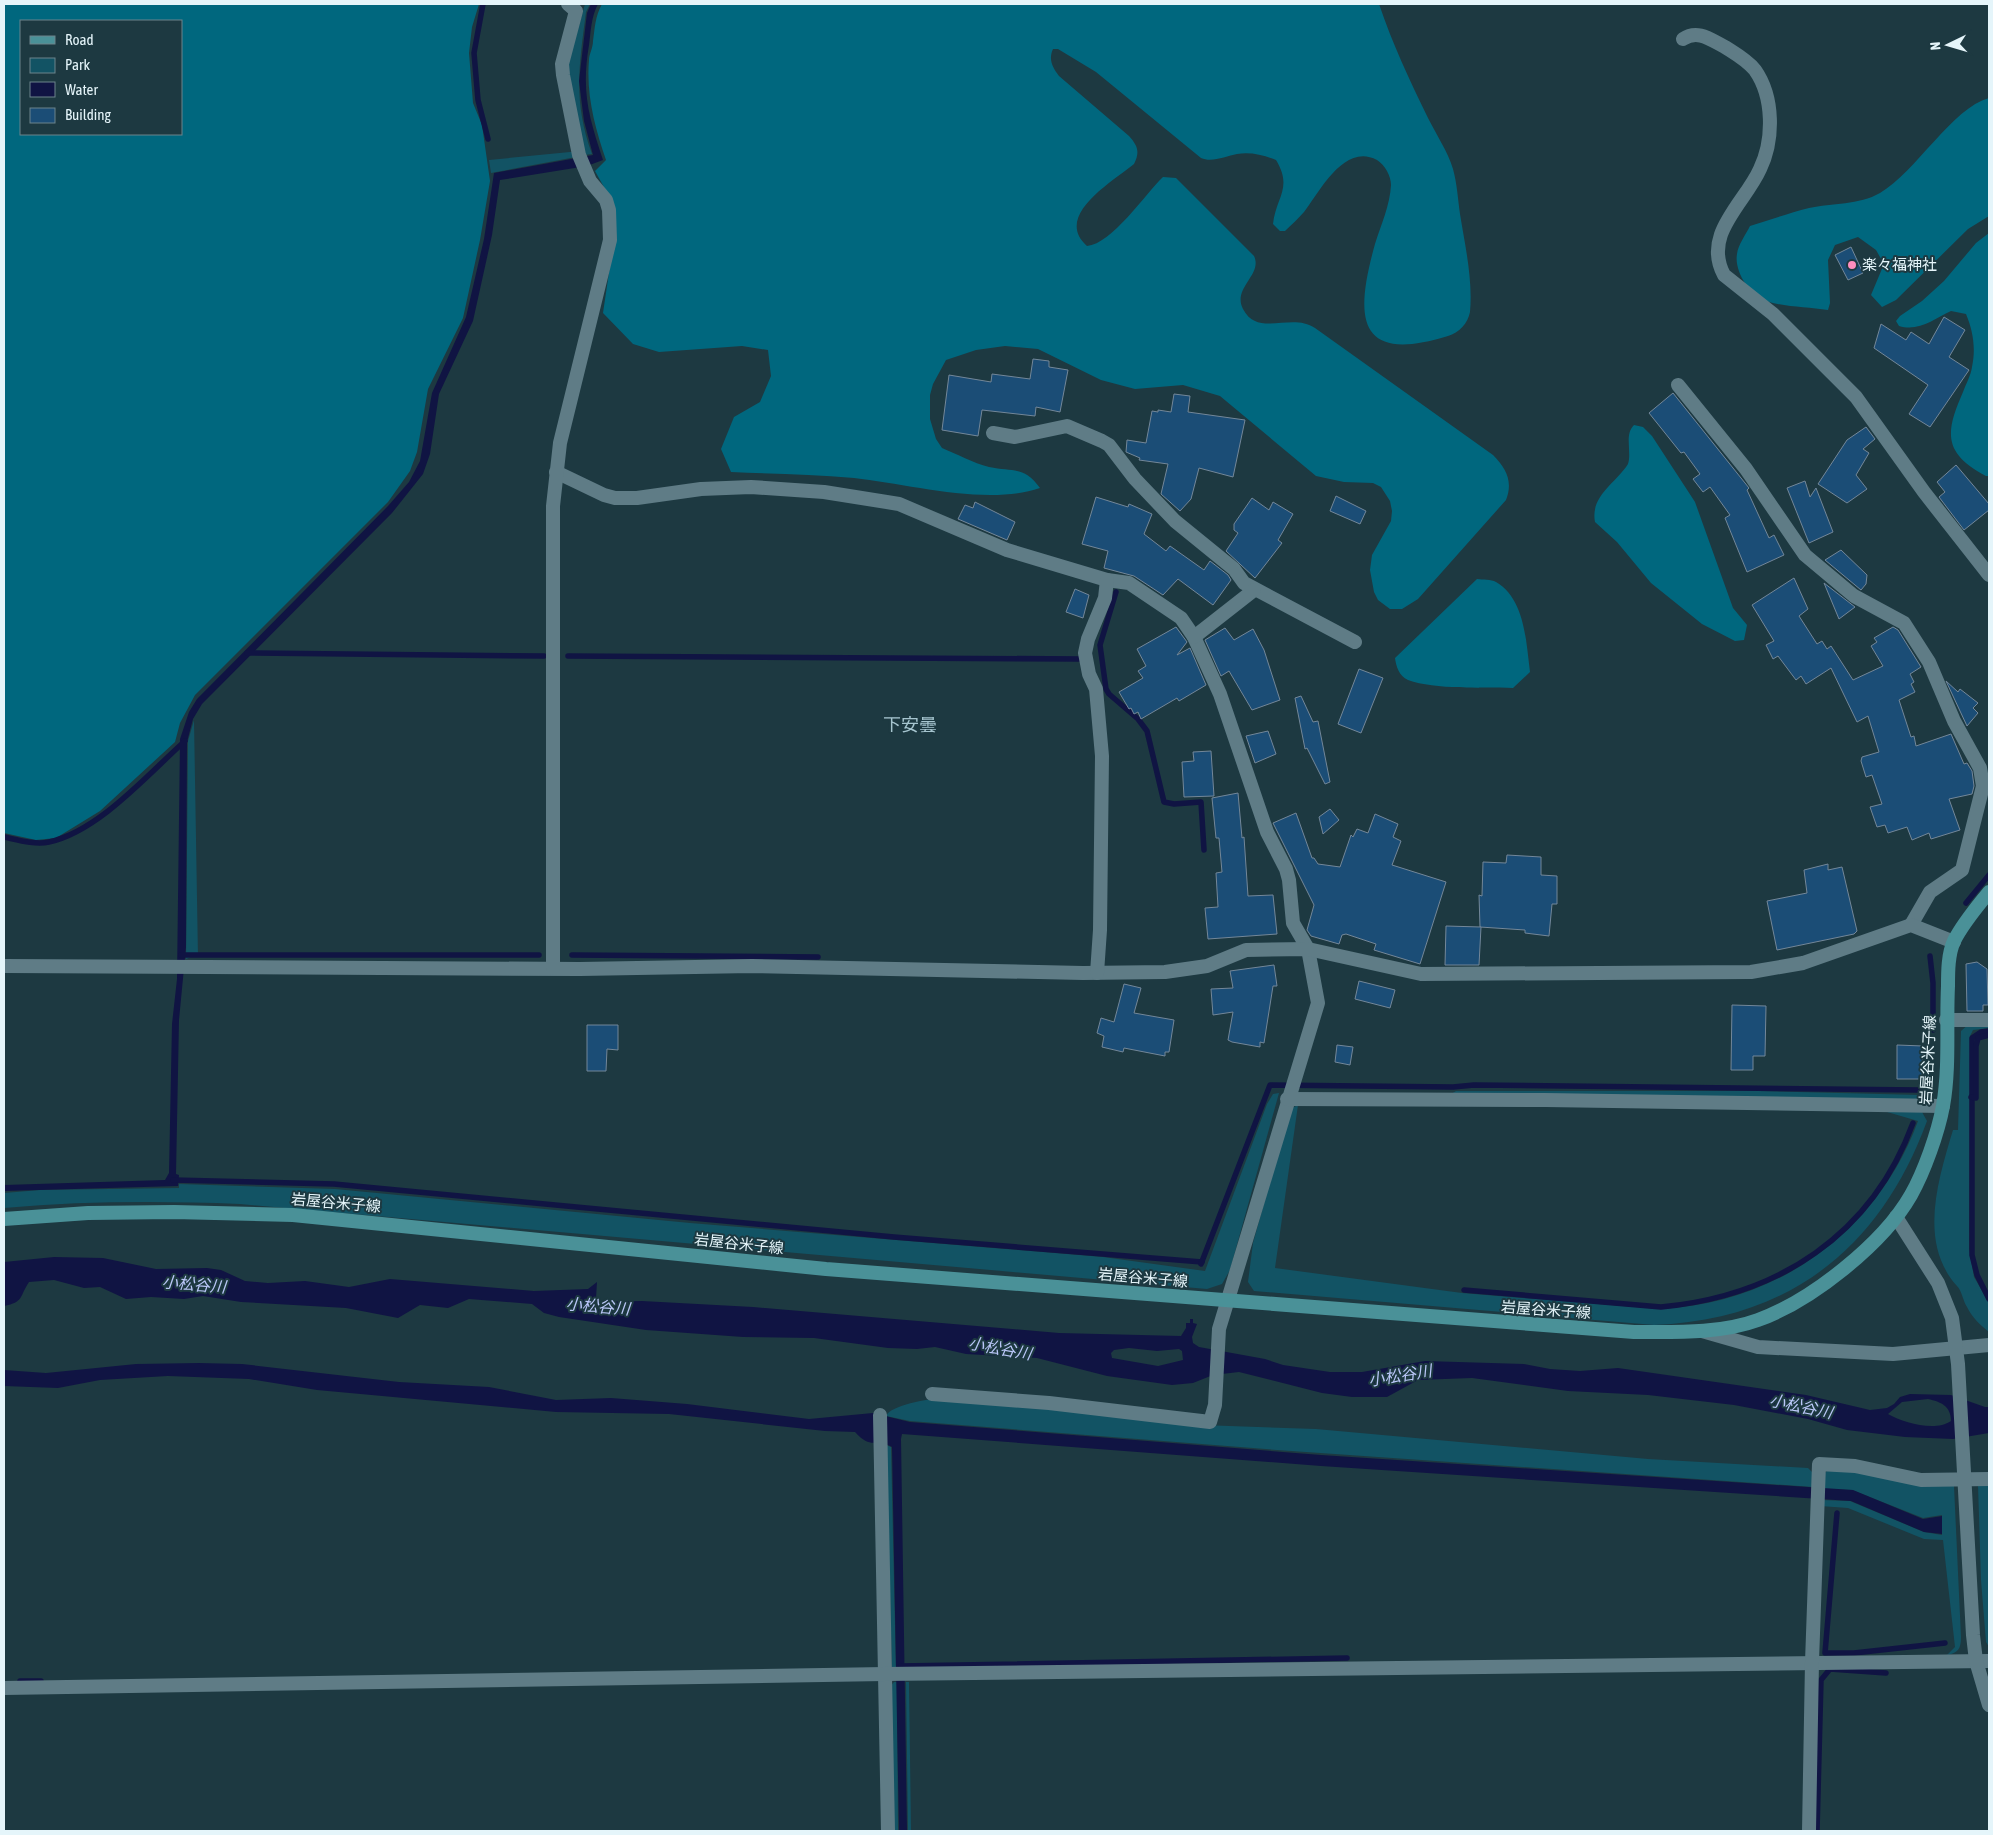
<svg xmlns="http://www.w3.org/2000/svg" width="1993" height="1835" font-family="'Asap Condensed','Noto Sans JP',sans-serif">
  <style>
    .green { fill: #125364 }
    .forest { fill: #00677e; fill-rule: evenodd }
    .water { fill: #101443; fill-rule: evenodd }
    .lines { fill: none; stroke-linecap: round; stroke-linejoin: round }
    .stream { stroke: #101443; stroke-width: 5.5 }
    .building { fill: #1b4d76; stroke: #738799 }
    .minor { stroke: #5f7c86; stroke-width: 14 }
    .tertiary { stroke: #5f7c86; stroke-width: 14 }
    .secondary { stroke: #4a9198; stroke-width: 14 }
    .poi-dot { fill: #fd8ebf; stroke: #1d3941; stroke-width: 2 }
    .labels { text-anchor: middle; stroke-width: 4; stroke-linejoin: round; paint-order: stroke }
    .poi-label { font-size: 15px; fill: #e5f5fa; stroke: #1d3941; text-anchor: start }
    .street-label { font-size: 15px; fill: #e5f5fa; stroke: #1d3941 }
    .water-label { font-size: 16px; font-style: italic; fill: #bac7f8; stroke: #1d3941 }
    .quarter-label { font-size: 18px; fill: #a6c5cf; stroke: #1d3941 }
  </style>
  <rect width="100%" height="100%" fill="#1d3941"/>
  <g class="green">
    <path d="M585 4H590L586 12C579 66 573 101 592 154L584 155 565 75Z"/>
    <path d="M570 152H574L576 157 491 173 489 160Z"/>
    <path d="M194 720 198 957H191L186 959 188 741Z"/>
    <path d="M1989 1023V1028L1973 1030 1970 1036 1969 1248 1974 1277 1989 1303V1332C1980 1325 1972 1317 1967 1307 1963 1301 1962 1291 1957 1286 1918 1243 1938 1180 1953 1130H1958L1961 1031 1969 1024Z"/>
    <path d="M1924 1080 1929 1086 1926 1100 1451 1094 1456 1091H1757L1921 1095 1925 1089 1921 1081Z"/>
    <path d="M1279 1093 1230 1270 1222 1284 1207 1289 240 1204C161 1201 83 1201 4 1208V1193L40 1190 179 1188V1184L335 1189 690 1223 1103 1257 1205 1271 1267 1104 1273 1094Z"/>
    <path d="M1298 1105 1275 1268 1462 1293 1660 1309C1777 1304 1878 1231 1918 1121L1870 1107 1922 1112 1927 1121C1881 1247 1790 1320 1654 1325L1254 1291 1248 1282 1253 1243 1288 1117 1292 1108Z"/>
    <path d="M940 1398 1201 1425 1316 1429 1648 1459 1808 1468 1812 1472 1813 1487 1277 1450 910 1421 886 1416C891 1405 928 1399 940 1398Z"/>
    <path d="M886 1445 891 1447 896 1670 892 1669Z"/>
    <path d="M1829 1469 1954 1486 1961 1637C1961 1649 1958 1653 1947 1655L1955 1647 1943 1540 1924 1539 1848 1508 1820 1506V1500L1850 1501 1924 1532 1942 1535V1515L1923 1518 1852 1490 1820 1489 1823 1475Z"/>
    <path d="M1989 1483V1647L1986 1642 1981 1580 1978 1485Z"/>
    <path d="M894 1682H897L898 1831H891L889 1688Z"/>
    <path d="M906 1682H909L911 1831H908Z"/>
  </g>
  <g class="forest">
    <path d="M4 4H479L472 27 469 53 473 103 482 125 490 181 480 240 463 318 428 389 417 452 410 471 388 502 195 695 180 723 175 742 100 811 56 838 36 840 4 833ZM21 21H181V134H21Z"/>
    <path d="M602 4H1379C1393 45 1409 79 1428 118 1436 134 1448 152 1453 169 1457 183 1458 200 1460 214 1465 245 1473 280 1470 312 1468 323 1459 333 1448 336 1357 364 1354 319 1375 244 1381 225 1390 205 1391 185 1391 176 1385 165 1377 160 1344 142 1319 193 1304 212 1298 219 1291 225 1285 231H1280L1273 224C1276 197 1293 188 1276 160 1263 155 1251 152 1237 154 1226 156 1212 163 1201 158L1096 72 1058 49H1053C1048 60 1053 68 1059 76L1129 136C1138 146 1140 152 1134 164 1112 182 1053 216 1087 246 1112 244 1145 194 1163 177L1176 178 1254 256C1263 275 1232 288 1243 309 1258 338 1291 312 1315 328L1493 455C1507 469 1513 482 1506 500L1418 599 1402 609H1390L1378 600 1374 592 1370 570 1372 555 1391 521 1392 511 1390 501 1381 487 1373 483 1344 482 1316 476 1220 396 1183 385 1135 389 1101 380 1038 349 1005 346 976 350 946 360 933 384 930 395V419L936 439 942 448C957 454 973 463 989 467 1013 472 1024 466 1040 488 987 506 909 484 854 478 813 474 772 474 731 472L721 449 734 417 760 402 771 376 768 350 742 346 659 352 633 344 603 313 614 239V205L595 171 606 160C595 128 586 95 589 60 589 54 593 48 593 41 595 27 595 17 602 4Z"/>
    <path d="M1989 98V216L1968 229 1896 300 1882 307 1871 295 1884 264 1876 250 1858 237 1835 245 1828 260 1830 303 1828 310C1808 307 1784 307 1766 301 1749 295 1734 271 1737 254 1738 245 1746 234 1750 226 1770 220 1789 213 1809 208 1832 203 1859 205 1880 193 1916 172 1952 108 1989 98Z"/>
    <path d="M1989 233V476H1986C1943 453 1945 433 1963 392 1966 384 1971 375 1972 367 1976 348 1973 331 1966 314L1951 311C1934 319 1919 332 1899 326L1896 321 1900 316 1922 301 1944 281 1976 243Z"/>
    <path d="M1634 425 1643 427 1652 436 1695 502 1733 608 1747 625 1744 640 1735 641 1702 624 1651 583 1617 542 1595 522C1590 496 1616 483 1628 464 1632 451 1624 435 1634 425Z"/>
    <path d="M1477 579C1483 580 1491 579 1496 582 1525 599 1526 641 1530 672L1513 688C1484 687 1435 690 1408 680 1399 676 1396 666 1395 658Z"/>
  </g>
  <g class="water">
    <path d="M591 4H598C591 17 591 31 589 45 581 92 589 117 603 160L587 166 500 180 492 235 473 321 439 394 430 454 423 474 392 513 202 704 193 719 187 742 186 947 179 1020 176 1174 179 1175 178 1186 4 1191V1185L165 1180 169 1173 172 1024 177 979 180 739 189 712 197 699 388 506 409 482 420 461 432 393 466 317 484 239 494 173 593 155 584 121 579 81 587 13Z"/>
    <path d="M54 1257 103 1258 156 1269 207 1268 221 1270 245 1281 268 1283 305 1281 349 1287 390 1279 534 1291 588 1289 597 1282 596 1298 600 1302 642 1301 753 1307 1059 1333 1181 1336 1186 1328V1323H1190V1319H1193V1323L1197 1324 1192 1337 1193 1343 1199 1347 1265 1359 1283 1365 1330 1372H1362L1425 1361 1524 1364 1550 1369 1580 1371 1618 1368 1806 1395 1870 1410 1887 1408 1894 1404 1900 1397 1910 1394 1951 1395 1985 1407H1989V1433L1953 1439 1905 1437 1847 1430 1808 1419 1734 1405 1648 1395 1568 1391 1472 1378 1418 1380 1387 1397H1352L1322 1393 1239 1372 1213 1375 1193 1383 1172 1385 1107 1376 1037 1358 966 1354 935 1347 917 1349 888 1348 814 1338 743 1337 646 1330 559 1317 544 1313 532 1304 469 1299 448 1308 420 1305 398 1318 346 1308 241 1302 203 1296 184 1299 151 1297 126 1299 100 1287 84 1288 54 1280 29 1282C19 1297 24 1302 4 1306V1262ZM1129 1348 1157 1351 1179 1349 1182 1351 1183 1360 1158 1366 1112 1358 1111 1353 1114 1350ZM1928 1399C1941 1402 1951 1406 1951 1421 1935 1432 1904 1423 1888 1414L1902 1402Z"/>
    <path d="M199 1363 242 1364 399 1382 489 1387 556 1400 611 1398 687 1404 809 1419 873 1413 910 1422 1023 1431 1321 1455 1853 1490 1923 1519 1942 1516V1534L1924 1532 1851 1501 1321 1466 902 1434 901 1439 907 1831H899L892 1447C876 1438 871 1450 855 1432L825 1431 669 1414 556 1412 317 1390 249 1379 168 1376 100 1380 58 1388 4 1386V1370L46 1373 136 1364Z"/>
  </g>
  <g class="lines">
    <g class="stream">
      <path d="M483 4 474 53 478 100 488 139"/>
      <path d="M1116 592 1100 645 1106 689 1109 694 1138 719 1147 731 1164 802 1174 804 1201 802 1204 850"/>
      <path d="M247 653 544 656"/>
      <path d="M568 656 1080 659"/>
      <path d="M4 837C18 840 35 845 49 842 99 831 148 774 185 741"/>
      <path d="M1966 903 1989 875"/>
      <path d="M181 955H539"/>
      <path d="M572 955 818 957"/>
      <path d="M1930 956 1933 983V1030"/>
      <path d="M1989 1031 1981 1032 1972 1038V1255L1977 1275 1989 1299"/>
      <path d="M1971 1097 1976 1098V1046L1978 1038 1989 1035"/>
      <path d="M173 1180 334 1184 894 1237 1202 1262"/>
      <path d="M1201 1264 1270 1085 1453 1087 1474 1085 1919 1090 1922 1087"/>
      <path d="M1464 1290 1661 1307C1778 1296 1872 1235 1913 1123"/>
      <path d="M1837 1513 1825 1653H1854L1945 1643"/>
      <path d="M901 1666 1347 1658"/>
      <path d="M20 1681H41"/>
      <path d="M1817 1831 1821 1680 1830 1669 1886 1673"/>
    </g>
  </g>
  <g class="building">
    <path d="M1851 247 1863 273 1848 280 1835 255Z"/>
    <path d="M1944 317 1965 330 1949 357 1969 370 1930 427 1909 414 1928 385 1874 348 1881 324 1906 340 1911 332 1929 344Z"/>
    <path d="M1033 359 1049 361V367L1068 370 1060 412 1036 407 1035 416 982 410 978 436 942 430 949 375 991 382 992 374 1030 379Z"/>
    <path d="M1673 393 1749 488 1747 490 1769 538 1774 535 1784 555 1747 572 1725 518 1730 515 1710 487 1703 492 1693 479 1700 474 1684 452 1681 453 1649 413Z"/>
    <path d="M1174 394 1190 396 1188 412 1245 420 1233 477 1199 468 1191 499 1180 511 1161 494 1168 464 1139 460 1140 458 1126 452 1127 440 1146 443 1152 411 1158 412V410L1171 412Z"/>
    <path d="M1866 427 1875 439 1863 449 1869 453 1856 475 1867 489 1847 503 1818 484 1847 440Z"/>
    <path d="M1956 465 1989 504V510L1964 530 1939 497 1945 492 1937 482Z"/>
    <path d="M1805 481 1810 497 1816 488 1833 532 1809 543 1787 488Z"/>
    <path d="M1336 496 1366 511 1360 524 1330 511Z"/>
    <path d="M1096 497 1128 507 1129 504 1152 514 1144 534 1166 551 1170 546 1204 570 1210 561 1228 575 1231 580 1213 605 1178 579 1163 595 1134 576 1104 568 1108 551 1082 544Z"/>
    <path d="M1252 498 1269 510 1273 502 1293 514 1278 540 1282 543 1255 578 1226 551 1238 533 1234 530V524Z"/>
    <path d="M975 502 1015 522 1007 540 958 519 965 505 973 508Z"/>
    <path d="M1841 550 1867 575 1866 584 1861 590 1825 560Z"/>
    <path d="M1794 578 1808 609 1799 616 1817 644 1822 641 1827 649 1831 646 1853 680 1883 666 1871 646 1877 642 1874 638 1893 627 1898 630 1921 667 1910 674 1914 682 1911 684 1915 692 1899 700 1911 737 1914 736 1916 746 1951 734 1964 764 1967 763 1972 771 1974 786 1972 794 1949 799 1960 830 1931 839 1929 833 1912 840 1907 827 1888 833 1885 825 1877 827 1870 807 1882 804 1872 775 1866 777 1861 761 1862 757 1879 752 1868 716 1857 722 1831 668 1806 684 1801 676 1796 680 1778 656 1773 659 1766 645 1774 641 1752 605Z"/>
    <path d="M1824 583 1855 607 1839 619Z"/>
    <path d="M1075 589 1089 595 1083 618 1066 612Z"/>
    <path d="M1176 627 1187 642 1177 655 1190 648 1206 685 1179 701 1177 698 1141 719 1138 712 1134 714 1131 708 1129 709 1119 692 1143 678 1138 671 1146 666 1137 649Z"/>
    <path d="M1225 628 1234 640 1253 629 1264 650 1280 700 1252 710 1229 671 1221 676 1205 640Z"/>
    <path d="M1359 669 1383 678 1361 733 1338 724Z"/>
    <path d="M1946 681 1958 692 1960 689 1978 703 1973 708 1978 713 1967 726Z"/>
    <path d="M1301 696 1313 722 1318 721 1330 782 1325 784 1307 748 1305 749 1295 698Z"/>
    <path d="M1268 731 1276 754 1255 763 1246 736Z"/>
    <path d="M1211 751 1214 796 1184 797 1182 762 1194 761 1193 752Z"/>
    <path d="M1238 793 1242 838 1244 837 1248 896 1273 895 1277 934 1208 939 1205 908 1218 907 1216 873 1222 872 1219 838H1216L1212 798Z"/>
    <path d="M1330 809 1339 820 1323 834 1319 817Z"/>
    <path d="M1296 813 1312 858H1314L1318 864 1340 867 1351 835 1353 837 1357 829 1368 833 1375 814 1398 824 1393 837 1401 841 1392 865 1446 882 1420 964 1374 950 1376 944 1346 934 1342 935 1339 944 1311 936 1307 930 1314 905 1273 823Z"/>
    <path d="M1507 855 1541 857V875L1557 876V904H1552L1549 936 1525 933V930L1480 927 1479 895 1482 896 1483 862 1506 863Z"/>
    <path d="M1828 864V870L1842 867 1857 931 1854 934 1777 950 1767 901 1807 893 1804 870Z"/>
    <path d="M1446 926 1481 927 1479 965H1445Z"/>
    <path d="M1977 962 1987 969 1988 1005H1983V1011H1967L1966 964Z"/>
    <path d="M1274 965 1277 986H1273L1264 1043 1260 1042V1047L1232 1042 1228 1040 1233 1012 1213 1015 1211 989 1233 988 1230 971Z"/>
    <path d="M1359 981 1395 990 1390 1008 1355 999Z"/>
    <path d="M1124 984 1141 988 1134 1013 1174 1020 1169 1052H1165V1056L1124 1048 1123 1052 1102 1047 1104 1036 1097 1033 1101 1018 1114 1022Z"/>
    <path d="M1732 1005 1766 1006 1765 1056H1753V1070H1731Z"/>
    <path d="M587 1025H618V1050L607 1049 606 1071H587Z"/>
    <path d="M1337 1045 1353 1047 1350 1065 1335 1062Z"/>
    <path d="M1897 1045 1923 1046 1922 1079H1897Z"/>
  </g>
  <g class="lines">
    <g class="minor">
      <path d="M1683 39C1698 29 1711 40 1725 47 1736 54 1747 60 1755 70 1774 97 1774 140 1760 169 1745 203 1702 234 1724 275L1773 314 1856 397 1924 492 1989 575"/>
      <path d="M1678 385 1746 469 1805 555 1854 596 1904 623 1929 662 1954 721 1980 768 1983 786 1962 870 1930 892 1911 925"/>
      <path d="M993 433 1015 437 1067 426 1102 441 1109 445 1135 479 1175 521 1234 569 1244 583 1355 642"/>
      <path d="M556 472 604 495 615 498H637L701 489 751 487 824 492 899 504 1007 550 1107 580 1129 583 1181 618 1194 637 1220 694 1267 832 1286 869 1289 880 1293 923 1308 949 1318 1003 1219 1329 1215 1405 1210 1422 1049 1403 932 1394"/>
      <path d="M1194 637 1254 590"/>
      <path d="M4 966 580 969 752 966 1083 973 1165 972 1207 966 1246 950 1308 949 1421 974 1751 972 1803 963 1911 925 1954 942"/>
      <path d="M553 968V506L560 443 610 240 609 210 606 200 590 181 579 155 563 75 562 64 576 11 568 4"/>
      <path d="M1097 973 1100 930 1102 756 1096 689 1089 674 1085 653 1088 639 1105 598 1107 580"/>
      <path d="M1946 1020H1989"/>
      <path d="M1287 1099 1545 1100 1943 1106"/>
      <path d="M1702 1331 1758 1347 1893 1354 1989 1345"/>
      <path d="M880 1415 888 1831"/>
      <path d="M4 1688 885 1674 1989 1661"/>
      <path d="M1809 1831 1812 1662 1819 1464 1855 1466 1921 1480 1989 1479"/>
    </g>
    <path class="tertiary" d="M1896 1217 1938 1283 1952 1318 1958 1364 1973 1635 1976 1661 1989 1705"/>
    <path class="secondary" d="M4 1219 88 1213 174 1212 293 1215 826 1269 1634 1332C1674 1332 1720 1334 1758 1320 1811 1301 1883 1244 1911 1195 1924 1172 1938 1133 1943 1106 1950 1067 1946 1025 1948 986 1948 972 1948 954 1954 941 1963 923 1977 907 1989 892"/>
  </g>
  <circle class="poi-dot" cx="1852" cy="265" r="5"/>
  <g class="labels">
    <g class="poi-label">
      <text x="1862" y="270">楽々福神社</text>
    </g>
    <g class="street-label">
      <text transform="translate(1928 1060) rotate(-87)" y="5">岩屋谷米子線</text>
      <text transform="translate(336 1203) rotate(5)" y="5">岩屋谷米子線</text>
      <text transform="translate(739 1244) rotate(6)" y="5">岩屋谷米子線</text>
      <text transform="translate(1143 1278) rotate(5)" y="5">岩屋谷米子線</text>
      <text transform="translate(1546 1310) rotate(4)" y="5">岩屋谷米子線</text>
    </g>
    <g class="water-label">
      <text transform="translate(194 1284) rotate(5)" y="6">小松谷川</text>
      <text transform="translate(598 1306) rotate(5)" y="6">小松谷川</text>
      <text transform="translate(1000 1348) rotate(10)" y="6">小松谷川</text>
      <text transform="translate(1400 1375) rotate(-9)" y="6">小松谷川</text>
      <text transform="translate(1801 1406) rotate(12)" y="6">小松谷川</text>
    </g>
    <g class="quarter-label">
      <text x="910" y="731">下安曇</text>
    </g>
  </g>
  <rect width="1993" height="1835" fill="none" stroke="#e5f5fa" stroke-width="10"/>
  <rect x="20" y="20" width="162" height="115" fill="#1d3941" stroke="#6d848b"/>
  <rect x="30" y="36" width="25" height="8" fill="#4a9198" stroke="#6d848b"/>
  <text x="65" y="45" font-size="15" fill="#e5f5fa">Road</text>
  <rect x="30" y="58" width="25" height="15" fill="#125364" stroke="#6d848b"/>
  <text x="65" y="70" font-size="15" fill="#e5f5fa">Park</text>
  <rect x="30" y="82" width="25" height="15" fill="#101443" stroke="#6d848b"/>
  <text x="65" y="95" font-size="15" fill="#e5f5fa">Water</text>
  <rect x="30" y="108" width="25" height="15" fill="#1b4d76" stroke="#6d848b"/>
  <text x="65" y="120" font-size="15" fill="#e5f5fa">Building</text>
  <g transform="translate(1948 45) rotate(265)" stroke="#1d3941" stroke-width="4" paint-order="stroke">
  <path d="M0-4L9 19L0 12L-9 19Z" fill="#e5f5fa"/>
  <text y="-8" font-size="14" font-weight="bold" text-anchor="middle" fill="#e5f5fa">N</text>
  </g>
</svg>
